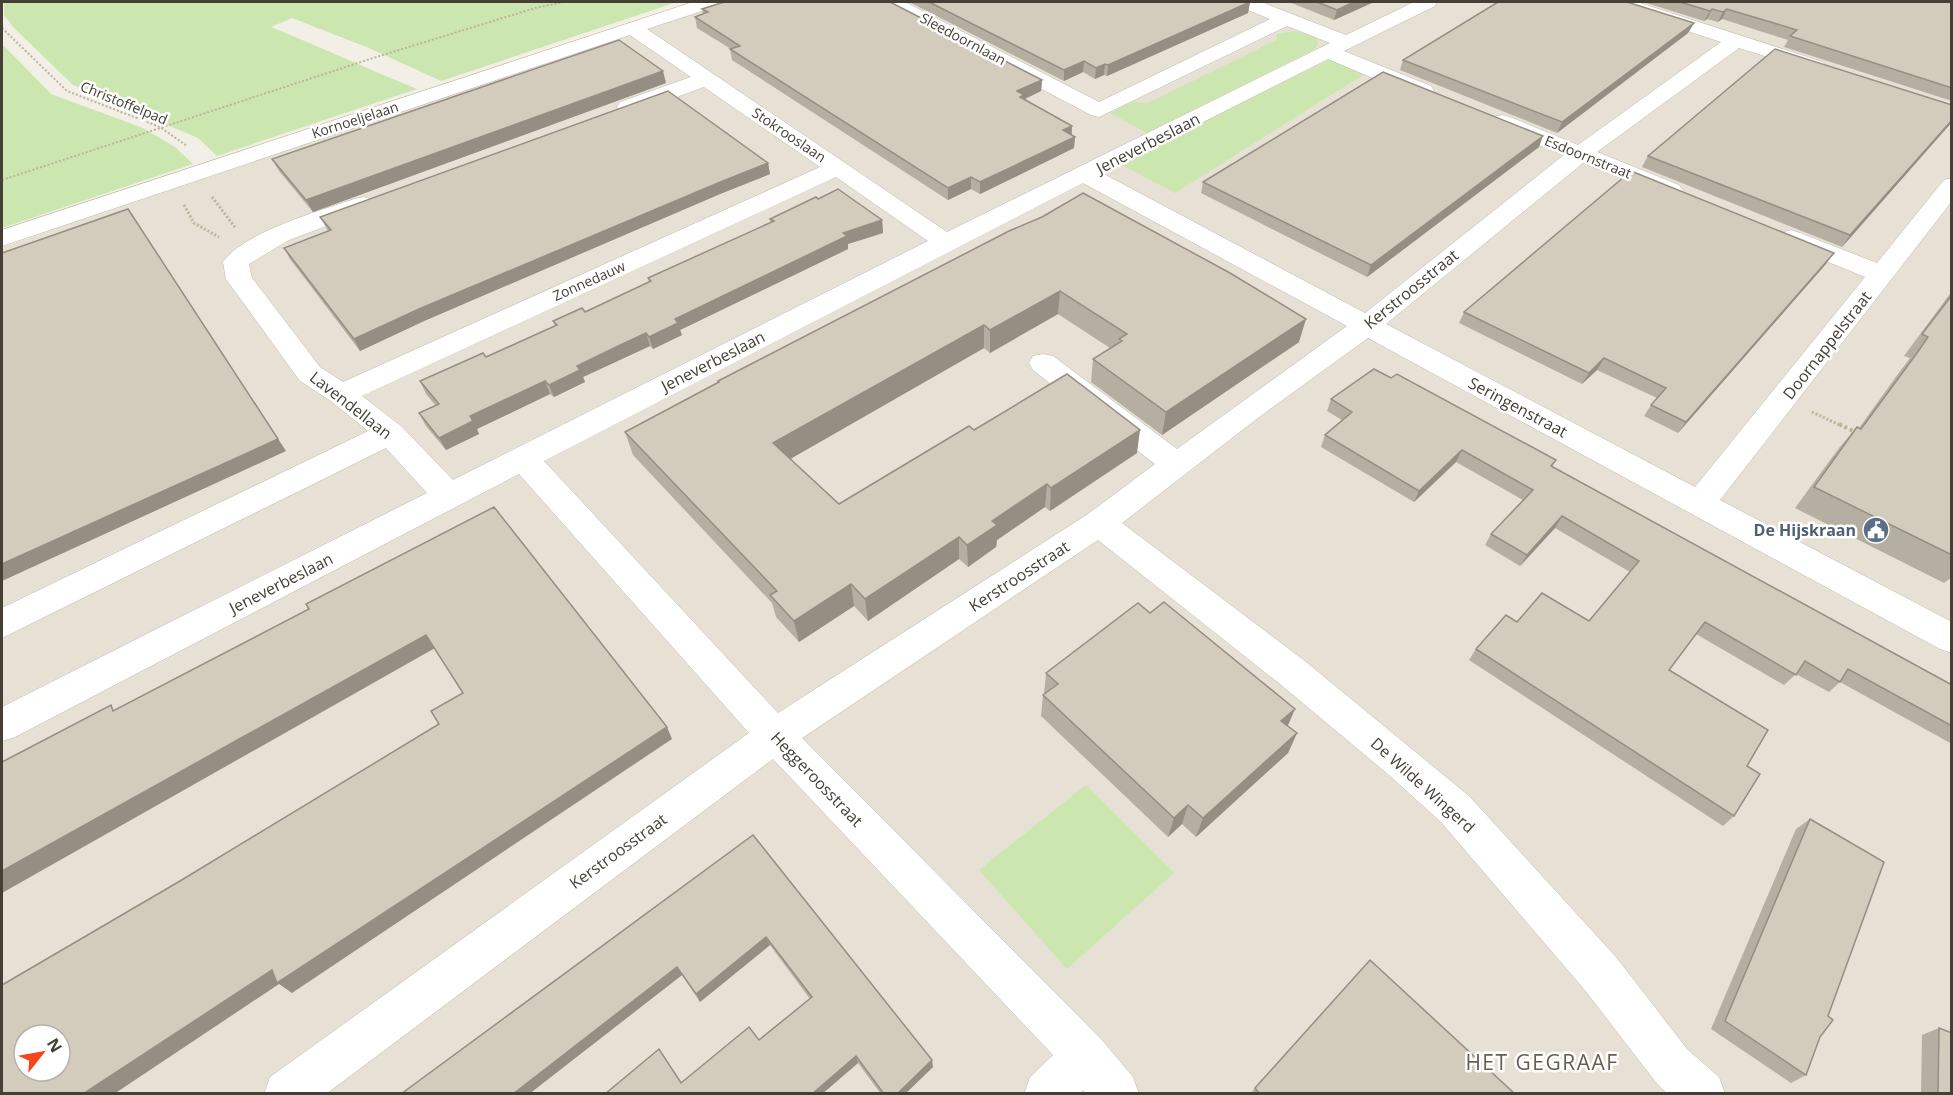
<svg xmlns="http://www.w3.org/2000/svg" width="1953" height="1095" font-family="'Open Sans',sans-serif">
  <style>
    .residential { fill: #e6e1d4; fill-rule: evenodd }
    .green { fill: #cbe6af }
    .lines { fill: none; stroke-linecap: round; stroke-linejoin: round }
    .minor-casing { stroke: #c0baab; stroke-width: 1 }
    .path-far2 { stroke: #bfb39a; stroke-width: 2; stroke-dasharray: 2 2; stroke-linecap: butt }
    .path-far1 { stroke: #bfb39a; stroke-width: 3; stroke-dasharray: 2 2; stroke-linecap: butt }
    .path { stroke: #bfb39a; stroke-width: 4; stroke-dasharray: 3 3; stroke-linecap: butt }
    .minor { fill: #fff; fill-rule: evenodd }
    .wall { fill: #b5afa1 }
    .shaded-wall { fill: #948e83 }
    .building { fill: #d3cbbb; stroke: #948e83; stroke-width: 1.5; fill-rule: evenodd }
    .labels { text-anchor: middle; stroke-width: 5; stroke-linejoin: round; paint-order: stroke }
    .far-street-label { font-size: 14px; fill: #453f35; stroke: #fff }
    .street-label { font-size: 16px; fill: #453f35; stroke: #fff }
    .service-label { font-size: 16px; font-weight: bold; fill: #4e5e75; stroke: #fff; text-anchor: end }
    .near-neighbourhood-label { font-size: 21px; letter-spacing: 1.5px; fill: #675e4d; stroke: #fff }
  </style>
  <rect width="100%" height="100%" fill="#f2efe6"/>
  <path class="residential" d="M703 2H1951V1093H2V247ZM24 1035H60V1071H24Z"/>
  <g class="green">
    <path d="M4 2H677L441 81 369 48 292 18 271 27C320 47 368 69 417 89L217 156 198 138 73 85 14 28 4 15Z"/>
    <path d="M1296 31 1315 37 1318 43 1315 49 1147 133 1110 113 1133 102 1148 103 1276 40 1277 34Z"/>
    <path d="M2 44 51 94 143 128 175 147 193 164 2 228Z"/>
    <path d="M1331 59 1366 73 1175 193 1122 165 1216 115Z"/>
    <path d="M1086 785 1174 873 1067 969 979 870Z"/>
  </g>
  <g class="lines">
    <defs>
      <path id="minor" d="M693 2H720L717 6 647 29 947 232 1330 43 1287 26 1099 117 1091 115 884 6 882 2H905L1099 102 1270 19 1238 6 1236 2H1261L1346 35 1414 2H1437L1435 6 1344 51 1431 86 1434 91 1431 96 1423 97 1415 96 1328 59 1102 173 1365 313 1564 155 1494 127 1491 122 1494 117 1502 115 1510 117 1578 145 1721 42 1612 6 1610 2H1637L1823 62 1826 66 1823 70 1816 72 1739 48 1597 152 1679 185 1683 190 1679 195 1671 197 1663 195 1583 163 1386 324 1695 487 1865 277 1782 243 1778 238 1782 233 1791 230 1800 233 1877 263 1944 180 1952 178V201L1720 500 1952 622V653L1940 649 1368 338 1263 414 1122 523 1306 662 1469 796 1616 957 1687 1049 1719 1077 1725 1094H1667L1655 1081 1584 989 1441 822 1389 775 1280 684 1098 540 802 738 1101 1039 1133 1077 1139 1094H1086L1083 1090 1080 1094H1024L1030 1077 1053 1055 773 759 326 1094H264L270 1077 749 733 519 474 15 737 2 741V707L427 493 386 448 2 638V608L368 431 331 401 300 381 226 279 223 262C244 232 320 211 354 199L363 197 372 199 375 204 372 209 289 240 249 264 252 278 320 367 343 382 820 167 704 87 636 112 628 114 620 112 617 107 620 102 691 77 630 35 2 246V230ZM836 177 928 241 453 480 401 426 362 396ZM1083 183 1347 326 1177 449 1053 356 1043 354 1033 356 1029 363 1033 370 1155 464 1088 514 778 713 544 461Z"/>
    </defs>
    <use href="#minor" class="minor-casing"/>
    <g class="path-far2">
      <path d="M2 28 67 91 160 127 187 146"/>
      <path d="M2 180 370 59 535 8 564 2"/>
    </g>
    <g class="path-far1">
      <path d="M212 197 235 227"/>
      <path d="M184 205 194 223 219 237"/>
      <path d="M1812 412 1842 426"/>
    </g>
    <path class="path" d="M1839 424 1857 433"/>
    <use href="#minor" class="minor"/>
  </g>
  <g class="wall">
    <path d="M909 2H1250L1248 13 1107 76 1104 75 1095 79 1083 72 1064 81Z"/>
    <path d="M1289 2H1374L1334 20Z"/>
    <path d="M1643 2H1952V101L1784 47 1788 40 1722 19 1718 22 1707 19 1704 21Z"/>
    <path d="M702 9 1042 80 1041 91 1024 99 1072 126V135L1075 137 1074 148 980 194 971 189 948 200 732 60 730 49H731L697 28 695 17 703 14Z"/>
    <path d="M1694 23 1688 33 1557 133 1400 70 1403 60Z"/>
    <path d="M666 83 313 212 279 171 272 159Z"/>
    <path d="M1952 105V122L1842 247 1642 167 1648 156Z"/>
    <path d="M1539 147 1367 277 1201 193 1203 182Z"/>
    <path d="M768 163 770 174 720 194 424 321 360 351 290 259 284 248 328 231 320 217Z"/>
    <path d="M818 199 882 220 883 233 848 244V249L680 330 682 335 653 349 650 346 583 377 585 382 554 397 550 394 477 429 479 434 446 450 426 426 419 413 436 406 426 394 420 381 486 357 555 326 553 321 585 312 649 282 648 278 771 223 770 219Z"/>
    <path d="M1009 231 1299 342 1162 435 1091 382 1093 359 1110 348 1058 314 990 353 984 348 790 459 839 504 974 430 1137 453 1050 511 1045 507 997 540 996 547 968 567 959 559 868 621 854 606 799 642 776 617 772 603 633 455 625 432 718 383V381Z"/>
    <path d="M1826 264 1678 433 1644 416 1651 405 1657 398 1597 370 1582 384 1459 323 1464 312Z"/>
    <path d="M1952 291V577L1944 583 1795 508 1839 448 1857 427 1859 428 1898 374 1910 358 1904 356Z"/>
    <path d="M1391 378 1556 460 1552 467 1952 685V744L1840 682 1829 692 1796 674 1784 685 1696 634 1669 670 1747 766 1734 816 1723 826 1469 660 1476 649 1517 622 1589 621 1630 572 1555 528 1520 566 1485 545 1491 534 1523 500 1456 462 1414 502 1321 447 1325 435 1342 420 1327 411 1331 399Z"/>
    <path d="M1046 673 1288 726 1297 733 1288 753 1196 837 1182 824 1168 837 1041 716 1043 695 1044 694Z"/>
    <path d="M1810 819 1820 1037 1806 1075 1791 1083 1711 1029 1796 829Z"/>
    <path d="M753 835 933 1067 905 1094H881L858 1063 822 1094H605L659 1049 682 1083 759 1040 810 999 770 945 700 1002 682 975 529 1094Z"/>
    <path d="M1939 1028 1952 1094H1921L1922 1035Z"/>
    <path d="M1255 1088 1515 1094H1250Z"/>
  </g>
  <g class="shaded-wall">
    <path d="M1250 2 1248 13 1107 76 1108 65Z"/>
    <path d="M1354 2H1374L1334 20 1337 10Z"/>
    <path d="M1712 9 1707 19 1704 21 1710 11Z"/>
    <path d="M1727 9 1722 19 1718 22 1723 12Z"/>
    <path d="M1694 23 1688 33 1557 133 1562 122Z"/>
    <path d="M1084 61 1083 72 1064 81V70Z"/>
    <path d="M1105 64 1104 75 1095 79 1096 68Z"/>
    <path d="M663 71 666 83 313 212 306 200Z"/>
    <path d="M1042 80 1041 91 1017 103V91Z"/>
    <path d="M1952 120V122L1842 247 1850 235Z"/>
    <path d="M1072 126 1071 137 1063 130Z"/>
    <path d="M1543 136 1539 147 1367 277 1371 265Z"/>
    <path d="M1075 137 1074 148 980 194V182Z"/>
    <path d="M768 163 770 174 720 194 424 321 360 351 354 339 419 309 718 183Z"/>
    <path d="M971 177V189L948 200V188Z"/>
    <path d="M128 209 286 451 2 581V564Z"/>
    <path d="M882 220 883 233 848 244V249L680 330 682 335 653 349 649 337 675 319 843 233Z"/>
    <path d="M1834 253 1826 264 1678 433 1686 422Z"/>
    <path d="M1060 291 1058 314 990 353V330Z"/>
    <path d="M1306 319 1299 342 1162 435 1166 412Z"/>
    <path d="M984 325V348L778 466 773 443Z"/>
    <path d="M646 333 650 346 583 377 585 382 554 397 549 385 577 366Z"/>
    <path d="M1604 358 1597 370 1582 384 1589 373Z"/>
    <path d="M545 381 550 394 477 429 479 434 446 450 439 438 470 416Z"/>
    <path d="M1140 430 1137 453 1050 511 1051 488Z"/>
    <path d="M1462 450 1456 462 1414 502 1419 491Z"/>
    <path d="M1047 484 1045 507 997 540 996 547 968 567 967 545 992 521Z"/>
    <path d="M1562 516 1555 528 1520 566 1527 555Z"/>
    <path d="M959 537V559L868 621 865 599Z"/>
    <path d="M851 584 854 606 799 642 794 621Z"/>
    <path d="M426 635 435 648 2 893V871Z"/>
    <path d="M1295 709 1286 730 1281 721Z"/>
    <path d="M667 727 672 739 292 993 279 984 114 1094H83L272 970Z"/>
    <path d="M1297 733 1288 753 1196 837 1203 818Z"/>
    <path d="M1188 805 1182 824 1168 837 1174 818Z"/>
    <path d="M766 937 770 945 700 1002 696 994Z"/>
    <path d="M677 967 682 975 529 1094H513Z"/>
    <path d="M856 1056 858 1063 822 1094H812Z"/>
    <path d="M932 1060 933 1067 905 1094H897Z"/>
  </g>
  <g class="building">
    <path d="M724 2H890L1042 80 1017 91 1024 95 1020 97 1072 126 1063 130 1075 137 980 182 971 177 948 188 730 49 740 46 695 17 708 12 702 9Z"/>
    <path d="M929 2H1250L1108 65 1105 64 1096 68 1084 61 1064 70Z"/>
    <path d="M1317 2H1354L1337 10Z"/>
    <path d="M1498 2H1627L1694 23 1562 122 1403 60Z"/>
    <path d="M1680 2H1952V88L1790 36 1797 30 1727 9 1723 12 1712 9 1710 11Z"/>
    <path d="M619 40 663 71 306 200 272 159Z"/>
    <path d="M1775 49 1952 105V120L1850 235 1648 156Z"/>
    <path d="M1383 72 1543 136 1371 265 1203 182Z"/>
    <path d="M668 91 768 163 718 183 419 309 354 339 284 248 331 230 320 217Z"/>
    <path d="M1631 171 1834 253 1686 422 1651 405 1666 388 1604 358 1589 373 1464 312Z"/>
    <path d="M838 189 882 220 843 233 847 236 675 319 678 323 649 337 646 333 614 348 577 366 580 370 549 385 545 381 470 416 473 421 439 438 419 413 439 404 420 381 483 353 486 357 557 325 553 321 582 308 585 312 651 281 648 278 774 221 770 219 816 197 818 199Z"/>
    <path d="M1083 193 1230 273 1306 319 1166 412 1093 359 1122 341 1119 339 1127 334 1060 291 990 330 984 325 773 443 839 504 969 426 974 430 1067 374 1140 430 1051 488 1047 484 992 521 997 525 967 545 959 537 865 599 851 584 794 621 770 595 777 591 625 432 719 382 718 381 1009 231 1042 217Z"/>
    <path d="M128 209 278 439 2 564V253Z"/>
    <path d="M1952 295V555L1814 487 1857 427 1861 429 1917 353 1928 337 1922 334Z"/>
    <path d="M1374 369 1391 378 1397 374 1556 460 1551 466 1952 685V726L1848 669 1840 682 1805 661 1796 675 1705 622 1669 670 1768 730 1747 766 1760 774 1734 816 1476 649 1506 615 1517 622 1542 593 1589 621 1639 561 1562 516 1527 555 1491 534 1533 490 1462 450 1419 491 1325 435 1352 412 1331 399Z"/>
    <path d="M494 507 667 727 277 983 272 970 83 1094H2V985L180 881 439 724 431 711 463 693 426 635 2 871V762L111 705 113 711 309 609 306 604ZM24 1035H60V1071H24Z"/>
    <path d="M1164 602 1295 709 1281 721 1297 733 1203 818 1188 805 1174 818 1043 695 1058 684 1046 673 1138 603 1150 613Z"/>
    <path d="M1810 819 1884 862 1828 1016 1833 1020 1820 1037 1806 1075 1725 1021Z"/>
    <path d="M753 835 932 1060 897 1094H884L856 1056 812 1094H605L659 1049 681 1083 749 1027 759 1040 812 997 766 937 696 994 677 967 513 1094H401Z"/>
    <path d="M1370 960 1515 1094H1260L1255 1088Z"/>
    <path d="M1939 1028 1952 1033V1094H1938Z"/>
  </g>
  <defs>
    <symbol id="civic-disc" viewBox="-11 -11 22 22"><circle r="9.5" fill="#5c6f8a" stroke="#fff"/><path d="M-.6-6.5H3V-4.5H.6V-3L4-1V1h2V6H-6V1h2V-1L-.6-3ZM-1.2 2.5V6h2.4V2.5Z" fill="#fff"/></symbol>
  </defs>
  <g fill-rule="evenodd">
    <use href="#civic-disc" x="1861" y="515" width="30" height="30"/>
  </g>
  <g class="labels">
    <g class="far-street-label">
      <text transform="translate(963 39) rotate(28)" y="5">Sleedoornlaan</text>
      <text transform="translate(124 103) rotate(22)" y="5">Christoffelpad</text>
      <text transform="translate(355 120) rotate(-18)" y="5">Kornoeljelaan</text>
      <text transform="translate(789 135) rotate(34)" y="5">Stokrooslaan</text>
      <text transform="translate(1588 157) rotate(22)" y="5">Esdoornstraat</text>
      <text transform="translate(589 281) rotate(-24)" y="5">Zonnedauw</text>
    </g>
    <g class="street-label">
      <text transform="translate(1148 143) rotate(-27)" y="6">Jeneverbeslaan</text>
      <text transform="translate(1411 289) rotate(-39)" y="6">Kerstroosstraat</text>
      <text transform="translate(1827 345) rotate(-52)" y="6">Doornappelstraat</text>
      <text transform="translate(713 361) rotate(-27)" y="6">Jeneverbeslaan</text>
      <text transform="translate(351 405) rotate(38)" y="6">Lavendellaan</text>
      <text transform="translate(1518 407) rotate(28)" y="6">Seringenstraat</text>
      <text transform="translate(1019 576) rotate(-33)" y="6">Kerstroosstraat</text>
      <text transform="translate(281 583) rotate(-27)" y="6">Jeneverbeslaan</text>
      <text transform="translate(817 779) rotate(46)" y="6">Heggeroosstraat</text>
      <text transform="translate(1423 785) rotate(42)" y="6">De Wilde Wingerd</text>
      <text transform="translate(618 851) rotate(-36)" y="6">Kerstroosstraat</text>
    </g>
    <g class="service-label">
      <text x="1856" y="536">De Hijskraan</text>
    </g>
    <g class="near-neighbourhood-label">
      <text x="1542" y="1070">HET GEGRAAF</text>
    </g>
  </g>
  <rect width="1953" height="1095" fill="none" stroke="#453f35" stroke-width="6"/>
  <g transform="translate(42 1053) rotate(59)"><circle r="28" fill="#ffffff" stroke="#b5b2ae" stroke-width="1.5"/>
  <path d="M0-4.5L10 22L0 15L-10 22Z" fill="#f4451b"/>
  <text y="-9" font-size="16" font-weight="bold" text-anchor="middle" fill="#453f35">N</text>
  </g>
</svg>
